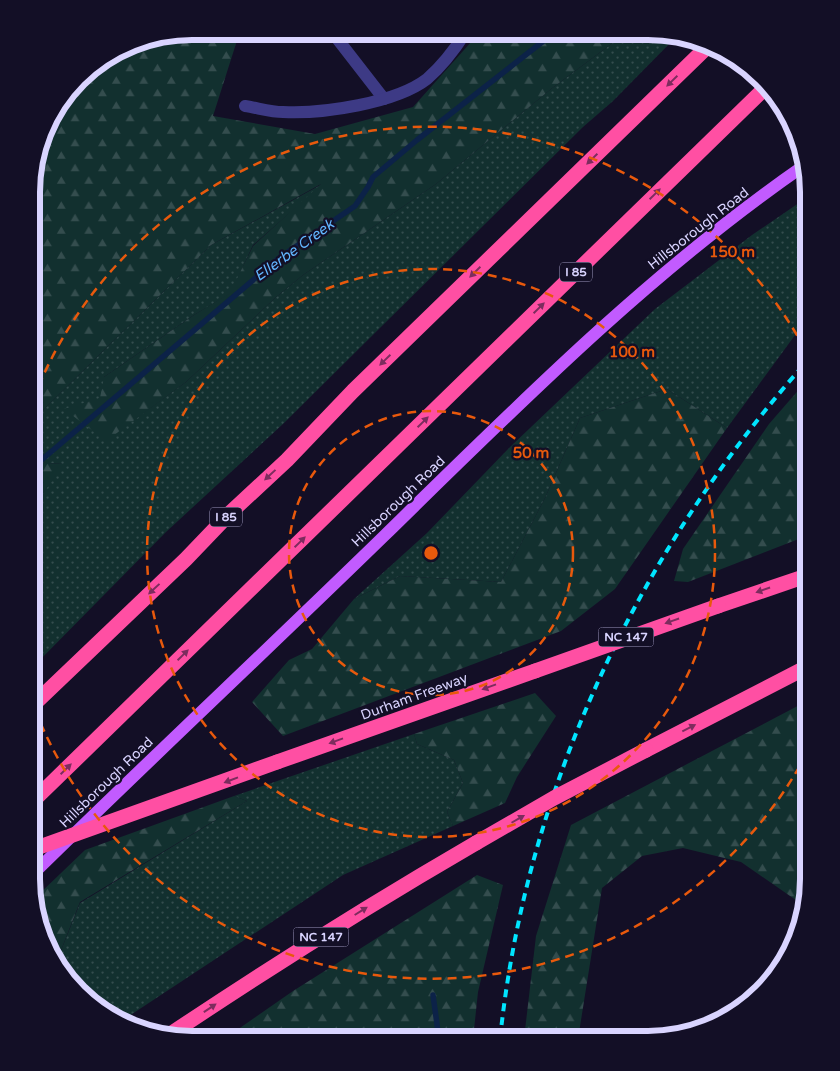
<svg xmlns="http://www.w3.org/2000/svg" width="840" height="1071" font-family="'Varela Round',sans-serif">
  <style>
    .grass { fill: url(#grass-dots) }
    .forest { fill: url(#forest-firs) }
    .lines { fill: none; stroke-linecap: round; stroke-linejoin: round }
    .stream { stroke: #0c2248; stroke-width: 5.5 }
    .street { stroke: #3d3a85; stroke-width: 12 }
    .primary { stroke: #c25bff; stroke-width: 12 }
    .highway { stroke: #ff4fa3; stroke-width: 15 }
    .rail { stroke: #00e5ff; stroke-width: 4; stroke-dasharray: 8 6; stroke-linecap: butt }
    .highway-bridge { stroke: #ff4fa3; stroke-width: 15 }
    .oneway { fill: #7d2c5e }
    .ring { fill: none; stroke: #e8590c; stroke-width: 2.5; stroke-dasharray: 9 6 }
    .labels { text-anchor: middle; stroke-width: 4.5; stroke-linejoin: round; paint-order: stroke }
    .shield { fill: #130f26; stroke: #9e99be; stroke-width: 1 }
    .shield-label { font-size: 12px; font-weight: bold; fill: #d9d4ff }
    .street-label { font-size: 14px; fill: #d9d4ff; stroke: #130f26 }
    .water-label { font-size: 15px; font-style: italic; fill: #62b6ff; stroke: #130f26 }
    .rim { fill: none; stroke: #d9d4ff; stroke-width: 6 }
    .centre { fill: #e8590c; stroke: #130f26; stroke-width: 2.5 }
    .ring-label { font-size: 15px; text-anchor: middle; font-weight: bold; fill: #e8590c; stroke: #130f26; stroke-width: 4.5; stroke-linejoin: round; paint-order: stroke }
  </style>
  <defs>
    <pattern id="grass-dots" width="8" height="8" patternUnits="userSpaceOnUse" patternTransform="scale(1.25)"><rect width="8" height="8" fill="#12302f"/><path d="M2 2h.1M6 6h.1" fill="none" stroke="#344d4e" stroke-width="1.8" stroke-linecap="round"/></pattern>
    <pattern id="forest-firs" width="22" height="20" patternUnits="userSpaceOnUse" patternTransform="scale(1.25)"><rect width="22" height="20" fill="#12302f"/><path d="M5 1l3.5 6h-7zM16 11l3.5 6h-7z" fill="#344d4e"/></pattern>
  </defs>
  <rect width="100%" height="100%" fill="#130f26"/>
  <g class="grass">
    <path d="M626 33H669L677 36 613 101 583 127 283 424 166 532 32 668V509L63 464 32 462V421L211 245 324 183 253 245 231 293 194 315 104 377 106 440 186 382 275 298 303 275 436 184 551 89Z"/>
    <path d="M809 196V316L727 428 667 389 580 418 545 498 501 582 400 576 354 599 427 533 509 448 655 309 752 235Z"/>
    <path d="M414 734 417 744 454 760 463 783 447 812 453 826 343 875 123 1020 103 1013 56 963 80 903 247 801 234 796Z"/>
  </g>
  <g class="forest">
    <path d="M192 31H240L213 116 315 134 413 107 480 32 626 33 551 89 436 184 303 275 275 298 186 382 106 441 64 409 100 398 104 377 194 315 230 293 253 246 321 184 211 245 32 421 33 171 53 112 86 71 140 40Z"/>
    <path d="M809 378V535L688 582 674 581 683 549 769 424Z"/>
    <path d="M667 389 727 428 615 589 561 631 283 736 252 702 289 660 312 649 354 599 400 576 501 582 545 498 580 418Z"/>
    <path d="M32 462 64 464 32 509Z"/>
    <path d="M535 693 556 716 517 777 505 803 453 826 447 812 463 783 454 760 417 744 414 734Z"/>
    <path d="M809 700 808 889 803 905 741 862 683 848 642 856 602 888 578 1039H524L536 936 571 825Z"/>
    <path d="M234 796 247 801 80 902 56 963 53 959 36 897 85 850Z"/>
    <path d="M477 875 503 885 478 992 473 1039H224L293 991Z"/>
  </g>
  <g class="lines">
    <g class="stream">
      <path d="M32 468 279 258 355 206 368 187 373 177 417 140 555 32"/>
      <path d="M433 995 439 1039"/>
    </g>
    <g class="street">
      <path d="M332 32 384 99"/>
      <path d="M245 106C258 108 271 112 283 112 323 114 396 103 427 79 442 66 455 49 466 32"/>
    </g>
    <path class="primary" d="M31 876C148 761 267 650 384 536 517 406 649 273 802 167"/>
    <g class="highway">
      <path d="M718 606 809 575"/>
      <path d="M32 706 186 559 231 512 287 460 353 391 707 47"/>
      <path d="M646 750 809 666"/>
      <path d="M277 762 535 671"/>
      <path d="M31 803 765 88"/>
      <path d="M169 1035C269 968 371 904 476 843"/>
    </g>
    <path class="rail" d="M500 1039C526 788 640 547 809 359"/>
    <g class="highway-bridge">
      <path d="M535 671 718 606"/>
      <path d="M476 843 554 798 646 750"/>
      <path d="M31 850 277 762"/>
    </g>
  </g>
  <defs><path id="oneway-solid" d="M-6-.8H1V-3.2L6.5 0L1 3.2V.8H-6Z" transform="scale(1.25)"/></defs>
  <g class="oneway">
    <use href="#oneway-solid" transform="translate(672 81) rotate(136)"/>
    <use href="#oneway-solid" transform="translate(592 159) rotate(136)"/>
    <use href="#oneway-solid" transform="translate(655 194) rotate(-44)"/>
    <use href="#oneway-solid" transform="translate(475 272) rotate(136)"/>
    <use href="#oneway-solid" transform="translate(539 308) rotate(-44)"/>
    <use href="#oneway-solid" transform="translate(385 360) rotate(136)"/>
    <use href="#oneway-solid" transform="translate(423 422) rotate(-44)"/>
    <use href="#oneway-solid" transform="translate(270 475) rotate(137)"/>
    <use href="#oneway-solid" transform="translate(300 542) rotate(-44)"/>
    <use href="#oneway-solid" transform="translate(154 589) rotate(137)"/>
    <use href="#oneway-solid" transform="translate(763 590) rotate(161)"/>
    <use href="#oneway-solid" transform="translate(672 621) rotate(161)"/>
    <use href="#oneway-solid" transform="translate(183 655) rotate(-44)"/>
    <use href="#oneway-solid" transform="translate(489 687) rotate(160)"/>
    <use href="#oneway-solid" transform="translate(689 728) rotate(-27)"/>
    <use href="#oneway-solid" transform="translate(336 741) rotate(160)"/>
    <use href="#oneway-solid" transform="translate(66 769) rotate(-44)"/>
    <use href="#oneway-solid" transform="translate(231 780) rotate(159)"/>
    <use href="#oneway-solid" transform="translate(518 819) rotate(-30)"/>
    <use href="#oneway-solid" transform="translate(361 911) rotate(-32)"/>
    <use href="#oneway-solid" transform="translate(210 1008) rotate(-34)"/>
  </g>
  <g class="ring">
    <circle cx="431" cy="553" r="142"/>
    <circle cx="431" cy="553" r="284"/>
    <path d="M807 753A426 426 0 0 1 32 702M33 400A426 426 0 0 1 807 353"/>
  </g>
  <g class="labels">
    <g class="shield">
      <rect x="560" y="262.5" width="32" height="19" rx="4"/>
      <rect x="210" y="507.5" width="32" height="19" rx="4"/>
      <rect x="598.5" y="627.5" width="55" height="19" rx="4"/>
      <rect x="293.5" y="927.5" width="55" height="19" rx="4"/>
    </g>
    <g class="shield-label">
      <text x="576" y="276">I 85</text>
      <text x="226" y="521">I 85</text>
      <text x="626" y="641">NC 147</text>
      <text x="321" y="941">NC 147</text>
    </g>
    <g class="street-label">
      <text transform="translate(698 228) rotate(-38)" y="5">Hillsborough Road</text>
      <text transform="translate(398 501) rotate(-44)" y="5">Hillsborough Road</text>
      <text transform="translate(414 696) rotate(-20)" y="5">Durham Freeway</text>
      <text transform="translate(106 782) rotate(-44)" y="5">Hillsborough Road</text>
    </g>
    <g class="water-label">
      <text transform="translate(294 250) rotate(-36)" y="5">Ellerbe Creek</text>
    </g>
  </g>
  <path d="M0 0H840V1071H0ZM192 40H648A152 152 0 0 1 800 192V879A152 152 0 0 1 648 1031H192A152 152 0 0 1 40 879V192A152 152 0 0 1 192 40Z" fill="#130f26" fill-rule="evenodd"/>
  <path class="rim" d="M192 40H648A152 152 0 0 1 800 192V879A152 152 0 0 1 648 1031H192A152 152 0 0 1 40 879V192A152 152 0 0 1 192 40Z"/>
  <circle cx="431" cy="553" r="8" class="centre"/>
  <g class="ring-label">
    <text x="732" y="257">150 m</text>
    <text x="632" y="357">100 m</text>
    <text x="531" y="458">50 m</text>
  </g>
</svg>
